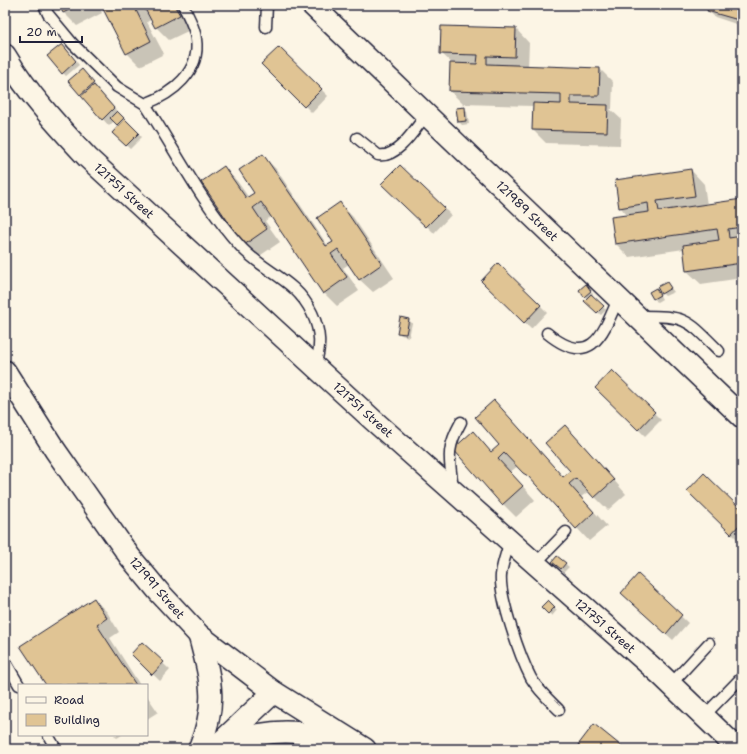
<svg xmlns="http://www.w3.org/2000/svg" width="747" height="754" font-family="'Shantell Sans',sans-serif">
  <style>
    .shadow { fill: #0003 }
    .building { fill: #e0c494; stroke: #22223b }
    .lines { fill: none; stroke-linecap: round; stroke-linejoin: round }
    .lane-casing { stroke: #22223b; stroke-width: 13 }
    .street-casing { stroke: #22223b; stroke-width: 24 }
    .lane { stroke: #fcf5e5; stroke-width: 10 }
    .street { stroke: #fcf5e5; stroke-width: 21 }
    .labels { text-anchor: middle; stroke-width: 3.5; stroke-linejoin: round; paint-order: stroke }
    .street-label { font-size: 12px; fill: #22223b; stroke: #fcf5e5 }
  </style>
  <rect width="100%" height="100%" fill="#fcf5e5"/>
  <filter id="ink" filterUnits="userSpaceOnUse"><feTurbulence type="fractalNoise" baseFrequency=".025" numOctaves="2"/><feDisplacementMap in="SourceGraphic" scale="8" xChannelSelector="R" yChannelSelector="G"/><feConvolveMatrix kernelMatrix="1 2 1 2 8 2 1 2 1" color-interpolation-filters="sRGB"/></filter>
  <g filter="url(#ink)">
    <g class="shadow">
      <path d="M60 5H98L102 13 77 26 64 13Z"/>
      <path d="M102 5H180L192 29 169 40 156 27 152 19 147 22 164 54 140 66 127 53Z"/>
      <path d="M710 5H742V26L715 17 708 11Z"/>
      <path d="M442 27 516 29 529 43 528 67 600 69 613 82 612 109H610L621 119 620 145 546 143 533 130 534 106 463 104 450 91 453 64 441 53Z"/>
      <path d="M65 48 79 65 66 76 63 73Z"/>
      <path d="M279 48 328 96 312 113 263 64Z"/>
      <path d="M85 73 120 115 142 137 130 149 113 133 120 127 114 121 109 126 69 81Z"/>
      <path d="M464 108 467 111 469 124 462 125 459 122 457 109Z"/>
      <path d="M262 155 276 169 328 246 334 242 340 204 353 217 394 278 373 292 359 279 349 264 343 268 359 291 337 306 324 293 272 216 265 221 280 242 258 257 245 244 224 168 237 181 249 198 256 193Z"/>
      <path d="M400 166 451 215 434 233 383 184Z"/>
      <path d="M691 170 704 184 707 205 742 200V278L701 284 687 271 684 249 629 257 616 244 612 218 628 216 620 207Z"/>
      <path d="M498 264 547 312 531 329 482 281Z"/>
      <path d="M667 283 674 292 665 296 662 293Z"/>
      <path d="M589 289 593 294 592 296 606 310 601 315 586 301 587 299 585 296Z"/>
      <path d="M656 289 662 299 657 302 650 292Z"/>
      <path d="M408 320 412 323 409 337 401 335 398 332Z"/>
      <path d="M612 371 661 420 645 436 596 388Z"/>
      <path d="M473 433 492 453 501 445 563 478 571 471 578 439 626 494 608 510 589 491 581 497 607 526 589 541 540 488 518 466 510 472 535 500 516 517 503 504Z"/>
      <path d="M689 491 742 512V536L738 540Z"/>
      <path d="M557 557 569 567 564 572 556 565Z"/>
      <path d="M638 576 688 623 673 640 629 600Z"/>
      <path d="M94 599 107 612 119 632 110 638 140 685H47Z"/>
      <path d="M548 602 557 610 552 616 543 607Z"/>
      <path d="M142 643 170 670 160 681 139 661Z"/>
      <path d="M147 696 158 712 147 719Z"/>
      <path d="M114 735H122L117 738Z"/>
    </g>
    <g class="building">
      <path d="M59 5H79L63 13Z"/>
      <path d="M101 5H141L135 8 151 41 126 54Z"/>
      <path d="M143 5H174L180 15 155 28Z"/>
      <path d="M709 5H742V21L707 11Z"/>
      <path d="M441 26 516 28 515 57 487 56V64L600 68 599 96H571V104L608 105 607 132 532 130 533 103 561 104V94L449 91 450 63 477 64 478 55 440 54Z"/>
      <path d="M62 44 76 61 62 74 47 56Z"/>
      <path d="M279 47 322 89 304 107 261 64Z"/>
      <path d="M82 69 94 83 80 95 68 81Z"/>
      <path d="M94 85 114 108 102 120 81 96Z"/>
      <path d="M465 107 466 121 458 122 456 108Z"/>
      <path d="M117 111 124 118 117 125 110 118Z"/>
      <path d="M125 119 139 133 126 146 112 133Z"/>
      <path d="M263 154 326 246 333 242 317 218 340 202 382 264 359 280 338 249 331 254 347 277 323 294 261 202 253 208 267 229 244 245 201 182 224 166 246 198 254 193 239 170Z"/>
      <path d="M400 165 445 208 426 227 381 184Z"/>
      <path d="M691 169 695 196 657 201 659 211 742 199V227L728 229 729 238 742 236V263L686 271 683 245 719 240 717 229 615 244 611 217 649 212 648 203 619 208 615 180Z"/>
      <path d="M498 263 541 305 524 323 481 281Z"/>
      <path d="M667 282 671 288 661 294 657 287Z"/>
      <path d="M586 284 591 291 584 297 579 290Z"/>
      <path d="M656 288 660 295 653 299 649 292Z"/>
      <path d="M591 294 604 306 597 313 584 301Z"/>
      <path d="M400 317 409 319 406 334 397 333Z"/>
      <path d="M612 370 655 412 638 430 595 388Z"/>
      <path d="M494 400 563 477 570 471 545 443 565 425 614 480 594 498 576 478 569 484 594 512 576 529 528 476 523 473 504 453 498 459 523 486 502 505 453 449 473 431 491 452 499 445 475 417Z"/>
      <path d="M704 473 742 510V522L731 534 687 491Z"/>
      <path d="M557 556 566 563 561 569 552 562Z"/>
      <path d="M638 574 682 615 666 634 621 593Z"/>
      <path d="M94 598 107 618 97 625 136 685H46L20 646Z"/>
      <path d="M548 600 555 607 548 614 541 607Z"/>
      <path d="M142 642 164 662 152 675 131 654Z"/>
      <path d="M594 724 625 749H583L578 745Z"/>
    </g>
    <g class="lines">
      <defs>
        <g id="lane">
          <path d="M44 5 48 14 73 44 117 87 145 104C172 94 201 72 196 39 195 27 188 16 183 5"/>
          <path d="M266 27 267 5"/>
          <path d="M145 104C176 151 202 204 240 246 263 272 296 279 312 313 321 332 321 347 315 366"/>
          <path d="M357 138 378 155C397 159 415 129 426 115"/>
          <path d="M640 316C687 316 687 319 719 351"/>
          <path d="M547 333C590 368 602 337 618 299"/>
          <path d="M453 487C449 458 446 449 461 422"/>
          <path d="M510 542C506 553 502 564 501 575 499 597 520 657 531 678 538 690 549 700 559 710"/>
          <path d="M535 564 566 532"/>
          <path d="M5 661 19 685"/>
          <path d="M671 684 709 643"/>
          <path d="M704 716 742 677"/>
          <path d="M48 735 56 749"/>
        </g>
        <g id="street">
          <path d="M312 5 742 417"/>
          <path d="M5 55C28 94 58 126 88 158L373 420 661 675 738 749"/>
          <path d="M5 371 55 450 130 557 159 592 199 635 274 692 365 749"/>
          <path d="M220 743 274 692"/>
          <path d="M218 745C245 737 273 729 301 733 316 735 330 739 344 743"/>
          <path d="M199 749C218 703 211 681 199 635"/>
        </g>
      </defs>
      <use href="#lane" class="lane-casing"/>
      <use href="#street" class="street-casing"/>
      <use href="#lane" class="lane"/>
      <use href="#street" class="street"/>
    </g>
  </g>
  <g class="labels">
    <g class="street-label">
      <text transform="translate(124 191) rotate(42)" y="4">121751 Street</text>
      <text transform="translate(527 211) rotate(44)" y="4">121989 Street</text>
      <text transform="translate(363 410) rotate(42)" y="4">121751 Street</text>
      <text transform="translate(157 588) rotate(49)" y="4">121991 Street</text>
      <text transform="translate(605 626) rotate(41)" y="4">121751 Street</text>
    </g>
  </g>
  <rect width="747" height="754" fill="none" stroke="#fcf5e5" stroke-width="20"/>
  <rect x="10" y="10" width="727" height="734" fill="none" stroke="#22223b" stroke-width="1.5" filter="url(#ink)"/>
  <rect x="18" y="684" width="130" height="52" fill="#fcf5e5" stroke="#a5a1a1"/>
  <rect x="26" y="697" width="20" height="6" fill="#fcf5e5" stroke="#a5a1a1"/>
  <text x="54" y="704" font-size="12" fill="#22223b">Road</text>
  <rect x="26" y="714" width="20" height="12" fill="#e0c494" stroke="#a5a1a1"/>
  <text x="54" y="724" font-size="12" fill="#22223b">Building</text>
  <path d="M20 36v6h62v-6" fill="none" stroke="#22223b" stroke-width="2"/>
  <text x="26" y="36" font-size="12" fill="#22223b" stroke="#fcf5e5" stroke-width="3" paint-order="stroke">20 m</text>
</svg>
